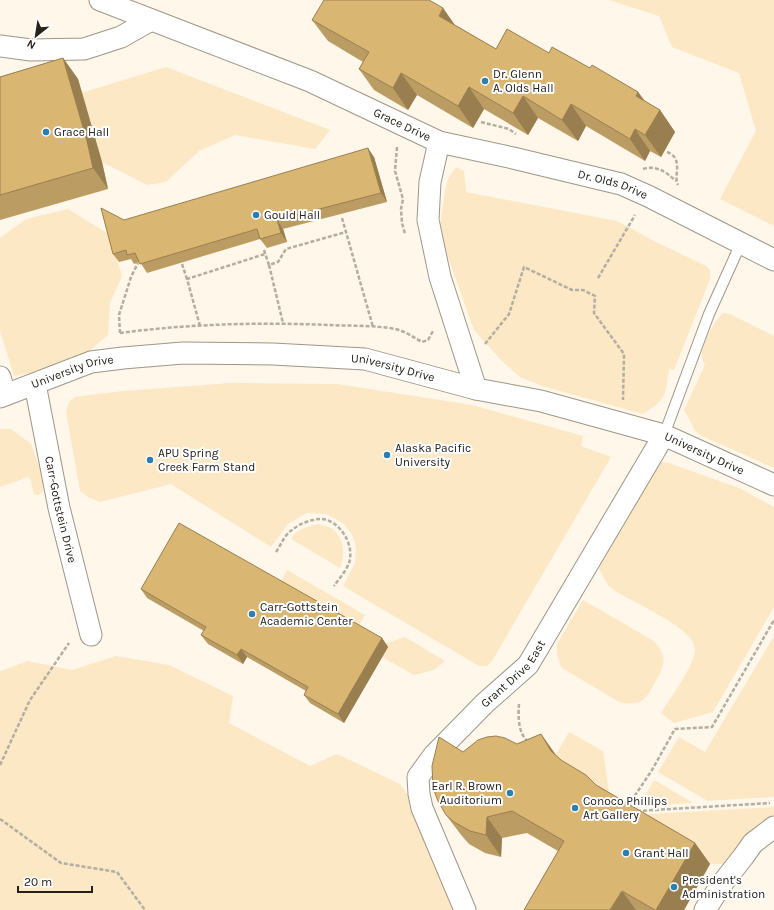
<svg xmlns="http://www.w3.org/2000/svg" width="774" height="910" font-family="Karla,sans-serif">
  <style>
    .green { fill: #fce8c4 }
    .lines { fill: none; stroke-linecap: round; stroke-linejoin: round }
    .service-casing { stroke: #9e9687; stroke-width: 12 }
    .minor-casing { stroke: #9e9687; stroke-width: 23 }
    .path { stroke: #b3ada2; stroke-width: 2.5; stroke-dasharray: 4 2; stroke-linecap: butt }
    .service { stroke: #fff; stroke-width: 10 }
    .minor { stroke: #fff; stroke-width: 21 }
    .wall { fill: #bb9d63 }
    .shaded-wall { fill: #997f50 }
    .building { fill: #dab673; stroke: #997f50 }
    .poi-dot { fill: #2b7eae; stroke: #fff; stroke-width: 1.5 }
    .labels { text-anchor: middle; stroke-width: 4; stroke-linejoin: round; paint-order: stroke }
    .poi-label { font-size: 12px; fill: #24201a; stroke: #fff; text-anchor: start }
    .street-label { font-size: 12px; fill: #24201a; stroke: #fff }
  </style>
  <rect width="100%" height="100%" fill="#fef7ea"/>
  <g class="green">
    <path d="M609 0H774V226L720 199 756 131 739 73 672 47 659 16Z"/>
    <path d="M166 67 330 130 315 149 235 135 199 151 166 182 147 185 102 162 81 93Z"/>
    <path d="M456 167 464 171 466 192 617 221 658 243 706 266 710 270V279L674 370 669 369C665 395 667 399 643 414L542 386 520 377 500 359 474 330 439 232 445 192 448 179Z"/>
    <path d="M68 209 107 233 121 272 122 276 110 303 108 335 82 357 40 371 14 376 0 331V238L26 219Z"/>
    <path d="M723 313 730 314 774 336V468L704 437 696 432 684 410 705 365C703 362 702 359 702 356 702 344 714 321 723 313Z"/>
    <path d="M230 383 337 384 472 405 583 436 581 446 611 457 492 661 487 666H479L343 586 355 563 356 548 352 534 343 523 326 514 307 513 288 524 271 547 171 484 100 502 88 497 80 491 66 412 69 402 74 397 123 391Z"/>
    <path d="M0 429H11L31 444 41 472 43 491 39 495 34 494 31 481 28 477 0 487Z"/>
    <path d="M659 462 669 463 739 488 774 507V607L713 712 674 723 661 713C670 698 695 665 695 649 694 626 627 601 610 587 606 583 602 574 599 569L603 548Z"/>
    <path d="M319 524C323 526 327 526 331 528 344 536 346 556 340 568L291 539C297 528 308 527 319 524Z"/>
    <path d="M287 570 365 615 357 629 279 585Z"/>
    <path d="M583 600 654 641C668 657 665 665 655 682 646 700 641 707 619 702L562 668 559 662 557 653V644Z"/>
    <path d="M774 636V797L708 801 658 772 679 737 705 752Z"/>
    <path d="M405 637 445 661 434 670 414 675 382 657 384 644Z"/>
    <path d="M116 656 169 665 233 696 229 723 310 766 337 754 400 784 410 798 458 910H0V671L28 661 72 670Z"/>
    <path d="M569 732 603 751 611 807 555 756Z"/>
    <path d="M654 780 693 803 639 806Z"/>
    <path d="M774 807V817L755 829 740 843 726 864H710L634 815Z"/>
  </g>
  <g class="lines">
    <defs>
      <path id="service" d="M664 435 709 314 741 243"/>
      <g id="minor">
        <path id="s1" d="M100 0 310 81 439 142 430 182 428 220 440 277 476 389"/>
        <path d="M0 46 31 50 84 49 121 37 151 20"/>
        <path id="s2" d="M439 142 513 158 621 184 648 196 774 260"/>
        <path d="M0 377 5 395"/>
        <path id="s3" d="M35 384 59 508 91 635"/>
        <path id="s4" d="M0 397 91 362 123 358 183 353 273 354 365 359 476 389 541 401 664 435 774 485"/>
        <path id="s5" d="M465 910 422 808 419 794 418 777 434 755 485 703 528 665 664 435"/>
        <path d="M705 910 721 885 743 857 753 843 774 827"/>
      </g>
    </defs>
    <use href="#service" class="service-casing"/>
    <use href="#minor" class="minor-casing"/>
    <g class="path">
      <path d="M481 122 509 129 516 134"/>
      <path d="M397 147 395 171 403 199 401 209 402 223 405 234"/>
      <path d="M667 152C670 153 674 156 675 158 680 167 674 177 678 185"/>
      <path d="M643 169C657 165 666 172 676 181"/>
      <path d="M342 218 373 327"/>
      <path d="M264 250 269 265 278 262 286 249 346 232"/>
      <path d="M182 264 187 279"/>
      <path d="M269 265 283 323"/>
      <path d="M598 278 635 215"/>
      <path d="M200 326 187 279 265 254"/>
      <path d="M120 333C188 324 259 322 328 325 350 326 373 325 395 329 405 331 413 337 422 342L428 340 433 331"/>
      <path d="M120 333 119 315 131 277 138 263"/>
      <path d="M485 344 509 314 524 267 572 290H583L595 296 594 313 624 354 623 400"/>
      <path d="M276 552C281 545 285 534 292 530 299 524 311 519 321 519 340 520 355 545 349 563 346 571 339 579 334 586"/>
      <path d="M519 704C518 716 518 735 529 742"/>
      <path d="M0 765 30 700 69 643"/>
      <path d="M628 806 652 770 675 729 712 727 774 620"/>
      <path d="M637 811 770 803"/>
      <path d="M0 819 61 863 117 872 145 910"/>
    </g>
    <use href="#service" class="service"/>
    <use href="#minor" class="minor"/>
  </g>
  <g class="wall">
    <path d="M443 8 455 25 496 49 549 53 590 68 638 92 645 101 660 110 675 132 661 157 650 151 645 161 586 126 578 141 538 118 528 135 484 109 473 128 417 95 408 110 374 90 359 69 363 62 328 41 312 20Z"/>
    <path d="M63 58 78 79 102 162 108 189 0 220V77Z"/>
    <path d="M374 157 387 202 283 229 287 242 267 248 260 239 147 273 140 262 134 264 131 259 119 262 113 254 124 220Z"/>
    <path d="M141 589 382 638 388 647 344 723 310 703 304 695 306 691 247 657 243 664 208 644 201 635 204 631 147 598Z"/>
    <path d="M541 734 555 754 561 760 596 785 695 843 710 864 684 910H524L558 851 527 833 502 838 501 857 485 853 469 844 462 836 446 815 463 752 517 744Z"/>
  </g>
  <g class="shaded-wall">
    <path d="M443 8 458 30 439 16Z"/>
    <path d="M63 58 78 79 102 162 108 189 93 168Z"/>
    <path d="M401 73 417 95 408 110 393 88Z"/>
    <path d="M469 87 484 109 473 128 458 106Z"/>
    <path d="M638 92 653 113 636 96Z"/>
    <path d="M523 96 538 118 528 135 513 113Z"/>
    <path d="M571 104 586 126 578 141 562 120Z"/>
    <path d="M660 110 675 132 661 157 645 135Z"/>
    <path d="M635 129 650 151 645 161 630 139Z"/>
    <path d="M368 148 374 157 387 202 381 193Z"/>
    <path d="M277 220 283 229 287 242 281 233Z"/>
    <path d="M382 638 388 647 344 723 338 714Z"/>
    <path d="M241 649 247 657 243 664 237 655Z"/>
    <path d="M541 734 556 755 551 751Z"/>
    <path d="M487 817 502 838 501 857 486 835Z"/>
    <path d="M695 843 710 864 684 910H656Z"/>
    <path d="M622 891 636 910H610Z"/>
  </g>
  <g class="building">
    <path d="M324 0H429L443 8 439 16 496 49 507 29 549 53 552 47 590 68 592 65 638 92 636 96 660 110 645 135 635 129 630 139 571 104 562 120 523 96 513 113 469 87 458 106 401 73 393 88 359 69 369 52 312 20Z"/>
    <path d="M63 58 87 141 93 168 0 195V77Z"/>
    <path d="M368 148 381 193 277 220 281 233 260 239 257 229 140 264 135 253 127 255 126 250 113 254 101 208 124 220Z"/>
    <path d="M179 523 382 638 338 714 304 695 308 687 241 649 237 655 201 635 206 627 141 589Z"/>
    <path d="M541 734 551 751 561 760 586 775 596 785 695 843 656 910H655L622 891 610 910H524L564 841 512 811 487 817 486 835 470 831 454 822 446 815 438 801 433 788 432 766 439 737 463 752 478 740 487 737 496 736 505 738 517 744Z"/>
  </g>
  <g class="poi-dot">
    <circle cx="485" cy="81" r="4"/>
    <circle cx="46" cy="132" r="4"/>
    <circle cx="256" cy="215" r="4"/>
    <circle cx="387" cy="455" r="4"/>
    <circle cx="150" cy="460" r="4"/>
    <circle cx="252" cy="614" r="4"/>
    <circle cx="510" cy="793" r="4"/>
    <circle cx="575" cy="808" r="4"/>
    <circle cx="626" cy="853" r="4"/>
    <circle cx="674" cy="887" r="4"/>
  </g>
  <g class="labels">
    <g class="poi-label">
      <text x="493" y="78">Dr. Glenn<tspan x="493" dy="14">A. Olds Hall</tspan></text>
      <text x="54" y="136">Grace Hall</text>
      <text x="264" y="219">Gould Hall</text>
      <text x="395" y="452">Alaska Pacific<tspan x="395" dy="14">University</tspan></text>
      <text x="158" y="457">APU Spring<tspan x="158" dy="14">Creek Farm Stand</tspan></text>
      <text x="260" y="611">Carr-Gottstein<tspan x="260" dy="14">Academic Center</tspan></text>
      <text x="502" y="790" text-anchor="end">Earl R. Brown<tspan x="502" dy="14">Auditorium</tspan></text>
      <text x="583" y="805">Conoco Phillips<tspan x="583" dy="14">Art Gallery</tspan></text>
      <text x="634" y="857">Grant Hall</text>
      <text x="682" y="884">President's<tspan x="682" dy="14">Administration</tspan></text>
    </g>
    <g class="street-label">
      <text dy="4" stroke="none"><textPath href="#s1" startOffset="327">Grace Drive</textPath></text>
      <text dy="4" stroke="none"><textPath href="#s2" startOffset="179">Dr. Olds Drive</textPath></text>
      <text dy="4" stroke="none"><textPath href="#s4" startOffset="401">University Drive</textPath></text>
      <text dy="4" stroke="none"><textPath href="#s4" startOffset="77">University Drive</textPath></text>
      <text dy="4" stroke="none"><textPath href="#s4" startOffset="725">University Drive</textPath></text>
      <text dy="4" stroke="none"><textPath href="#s3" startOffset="128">Carr-Gottstein Drive</textPath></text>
      <text dy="4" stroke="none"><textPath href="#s5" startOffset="283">Grant Drive East</textPath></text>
    </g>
  </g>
  <g transform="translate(36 36) rotate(210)" stroke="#ffffff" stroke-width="3" paint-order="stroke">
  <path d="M0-3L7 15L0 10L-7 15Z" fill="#24201a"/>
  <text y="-6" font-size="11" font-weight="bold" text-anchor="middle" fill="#24201a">N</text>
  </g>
  <path d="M18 886v6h74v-6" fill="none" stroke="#24201a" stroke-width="2"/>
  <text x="24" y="886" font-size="12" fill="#24201a" stroke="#ffffff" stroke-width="3" paint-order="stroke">20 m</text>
</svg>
